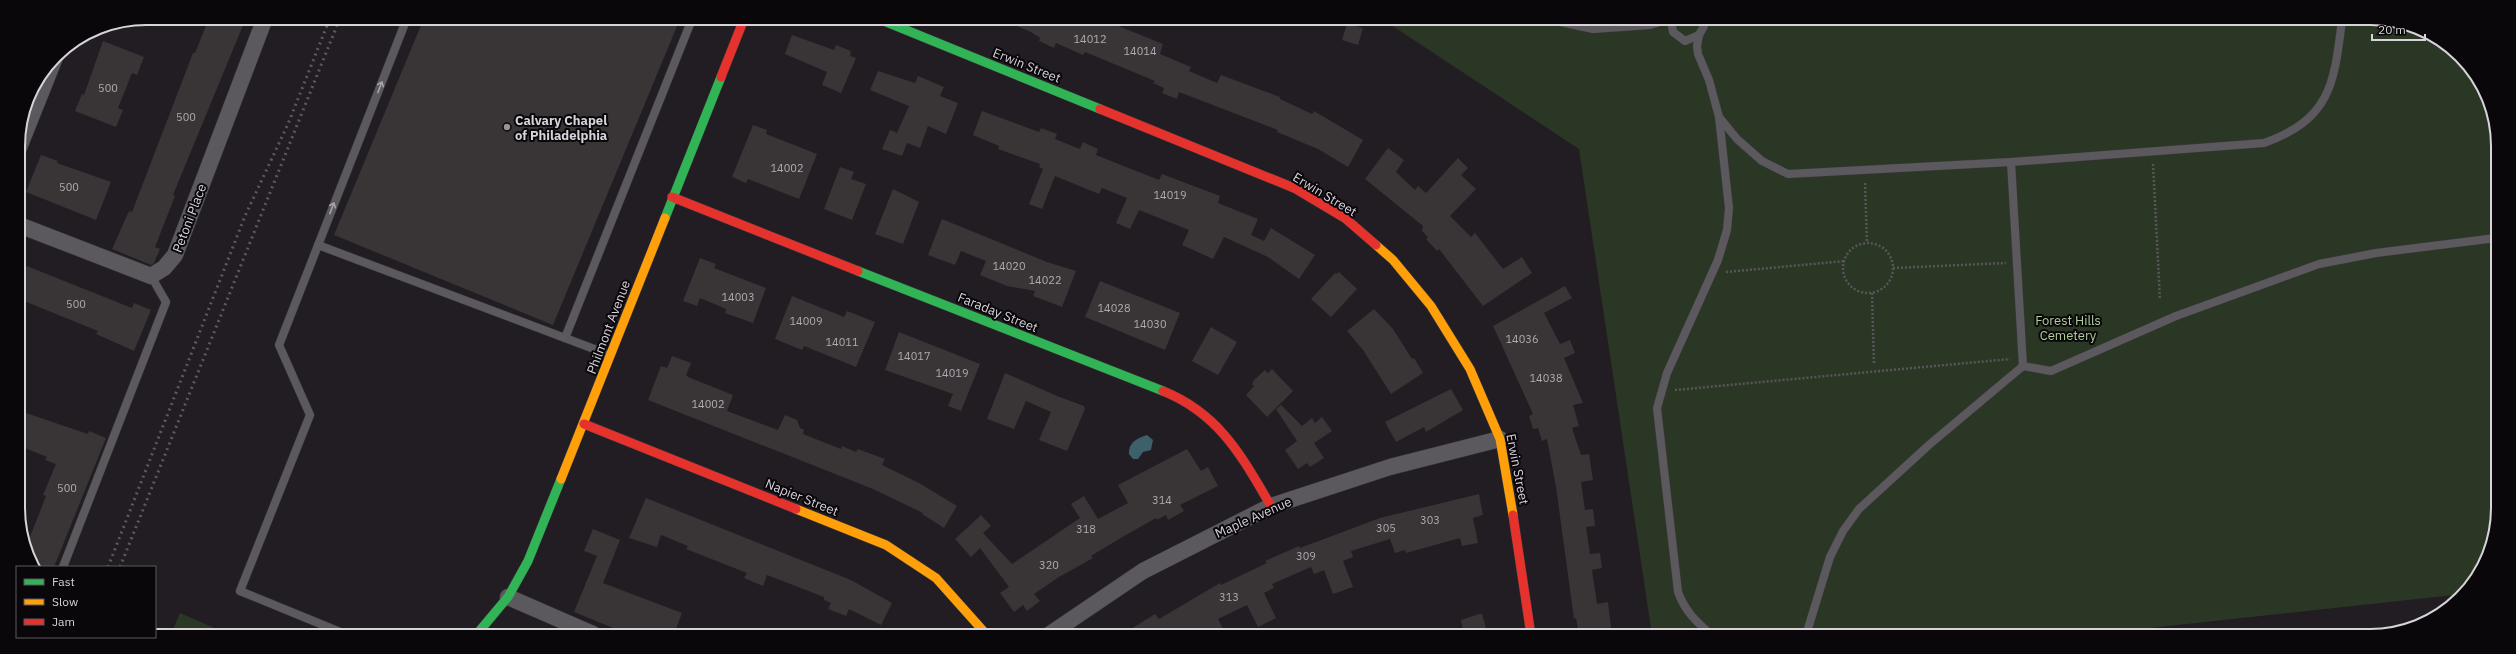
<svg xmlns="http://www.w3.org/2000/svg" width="2516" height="654" font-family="'IBM Plex Sans',sans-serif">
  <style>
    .green { fill: #2b3725 }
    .water { fill: #3e606a }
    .building { fill: #393435 }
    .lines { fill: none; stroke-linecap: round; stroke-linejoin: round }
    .lane-casing { stroke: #3b383d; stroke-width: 9 }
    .street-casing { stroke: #3b383d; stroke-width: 17 }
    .fast-casing { stroke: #3b383d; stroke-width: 10 }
    .slow-casing { stroke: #3b383d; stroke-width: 10 }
    .jam-casing { stroke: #3b383d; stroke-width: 10 }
    .path { stroke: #58555a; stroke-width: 2.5; stroke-dasharray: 2 2; stroke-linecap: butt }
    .lane { stroke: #5c595e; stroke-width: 8 }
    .street { stroke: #5c595e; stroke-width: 16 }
    .fast { stroke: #30b455; stroke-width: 9 }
    .slow { stroke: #ff9f0a; stroke-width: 9 }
    .jam { stroke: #e5322d; stroke-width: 9 }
    .rail { stroke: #5c595e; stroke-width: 3; stroke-dasharray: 2 4; stroke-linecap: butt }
    .oneway { stroke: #a6a2a9 }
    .poi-dot { fill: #98939b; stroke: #0a070b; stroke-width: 1.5 }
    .labels { text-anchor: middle; stroke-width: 4; stroke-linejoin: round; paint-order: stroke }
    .number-label { font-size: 11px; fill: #b0abb2 }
    .street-label { font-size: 13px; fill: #d8d3db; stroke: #0a070b }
    .poi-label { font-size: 13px; font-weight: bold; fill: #d8d3db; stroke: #0a070b; text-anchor: start }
    .park-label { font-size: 13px; fill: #afce9c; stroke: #0a070b }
    .rim { fill: none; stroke: #d8d3db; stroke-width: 2 }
  </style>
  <rect width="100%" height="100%" fill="#211d23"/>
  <g class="green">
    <path d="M1382 19 2395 21 2434 35 2461 56 2485 89 2496 121 2495 533 2481 572 2463 594 2085 635H1652L1579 149Z"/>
    <path d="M180 613 228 634H171Z"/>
  </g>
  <path class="water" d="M1147 435 1153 440 1151 450 1143 452 1138 459H1133L1129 454C1128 443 1137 438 1147 435Z"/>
  <g class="building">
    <path d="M209 18H246L173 195 175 196 155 247 160 249 154 263 151 265 112 249 129 211 132 212 193 53H195Z"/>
    <path d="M424 18 680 19 553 325 334 235Z"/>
    <path d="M1000 19H1101L1163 44 1160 54 1191 67 1189 71 1217 83 1221 75 1280 97V99L1312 114 1314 111 1363 140 1348 167 1318 149 1277 132 1278 130 1179 92 1177 99 1162 93 1164 88 1153 83 1155 81 1085 52 1083 55 1056 43 1054 48 1039 41 1040 38 1031 32Z"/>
    <path d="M1347 24 1363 28 1358 45 1342 40Z"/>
    <path d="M792 35 834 50 836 45 851 51 850 56 856 58 841 93 822 85 827 72 785 54Z"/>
    <path d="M103 41 144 57 137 75 132 73 118 108 123 110 116 127 75 111 82 94 84 95Z"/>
    <path d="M878 71 915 83 918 76 944 87 940 96 958 103 946 134 928 126 920 148 907 143 902 156 882 149 890 130 897 133 909 106 870 90Z"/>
    <path d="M982 111 1039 132 1041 128 1057 134 1055 139 1080 149 1083 142 1098 149 1096 155 1159 180 1162 174 1220 196 1218 203 1258 219 1251 235 1264 241 1271 228 1315 255 1299 279 1268 257 1224 237 1213 259 1182 245 1189 230 1139 210 1130 229 1116 223 1127 198 1102 188 1099 194 1055 176 1042 209 1029 204 1043 169 1039 167 1040 164 998 149 999 146 973 135Z"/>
    <path d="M753 125 767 130 766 134 817 154 799 199 748 179 746 183 732 177Z"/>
    <path d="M1388 148 1404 160 1396 172 1415 190 1418 186 1426 193 1458 158 1468 168 1461 175 1476 189 1450 216 1471 237 1475 233 1503 269 1522 257 1532 273 1483 306 1439 249 1437 251 1426 239 1428 237 1422 231 1423 226 1365 179Z"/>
    <path d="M41 155 58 161 57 163 111 182 96 220 26 192Z"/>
    <path d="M840 167 854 172 851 179 866 184 852 220 824 209Z"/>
    <path d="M893 189 919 202 903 244 875 234Z"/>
    <path d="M942 219 1047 262 1076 271 1062 307 1033 296 1035 291 1007 286 980 275 986 261 961 251 955 265 928 255Z"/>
    <path d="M700 258 716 264 714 268 766 288 753 323 725 313 726 309 700 298 697 306 683 301Z"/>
    <path d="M19 263 132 308 134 303 151 310 134 351 96 334 98 331 19 299Z"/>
    <path d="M1339 272 1357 289 1331 317 1311 299 1335 273 1337 274Z"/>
    <path d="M1100 281 1180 313 1165 350 1085 317Z"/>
    <path d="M1565 286 1572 298 1544 313 1560 344 1570 340 1575 353 1564 358 1583 403 1573 405 1579 426 1572 428 1581 455 1589 454 1593 480 1581 482 1585 510 1593 509 1595 526 1586 527 1590 554 1600 553 1602 568 1592 570 1597 604 1608 602 1612 635H1579L1576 618 1574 619 1556 487 1547 439 1542 441 1538 428 1533 429 1529 416 1533 414 1493 326Z"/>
    <path d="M792 296 844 317 847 311 875 322 856 367 804 346 802 350 775 339Z"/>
    <path d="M1374 309 1393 329 1412 359 1414 358 1423 373 1391 394 1363 350 1347 331Z"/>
    <path d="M1211 327 1237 342 1218 375 1192 361Z"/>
    <path d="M899 332 980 364 961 411 948 406 953 394 885 370Z"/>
    <path d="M672 356 691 363 686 375 688 377 733 395 727 411 778 430 785 415 797 420 800 428 804 430 803 434 841 449 842 446 856 452 858 449 885 459 882 465 919 483 957 506 944 528 922 514 923 513 873 489 648 400 661 366 667 368Z"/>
    <path d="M1272 369 1293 391 1267 417 1246 395 1254 386 1252 384 1254 380 1265 370 1268 373Z"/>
    <path d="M1005 373 1057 396 1084 406 1085 409 1067 451 1039 440 1051 412 1026 401 1014 429 987 419Z"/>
    <path d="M1451 389 1463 410 1426 432 1424 427 1396 442 1385 422Z"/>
    <path d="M1281 405 1302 426 1312 418 1315 423 1322 417 1332 431 1314 443 1324 458 1310 467 1307 463 1298 469 1285 450 1297 441 1276 409Z"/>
    <path d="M20 411 88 434 89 431 106 438 54 567H33L26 547 46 496 43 495 56 464 45 460 47 457 20 446Z"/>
    <path d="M1187 449 1201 471 1208 467 1218 486 1180 505 1184 511 1168 520 1166 515 1157 520 1156 518 1119 539 1091 556 1093 558 1059 577 1034 594 1040 601 1027 611 1023 605 1014 612 1000 593 1009 587 980 548 971 557 955 539 981 515 991 526 983 533 1012 564 1080 518 1071 504 1084 496 1098 519 1128 503 1118 485Z"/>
    <path d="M1479 494 1483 515 1473 518 1478 543 1462 546 1460 538 1406 553 1405 550 1395 553 1390 539 1351 551 1353 557 1343 561 1353 587 1333 594 1324 570 1314 574 1311 567 1272 584 1274 588 1264 593 1276 618 1258 627 1247 605 1218 619 1226 635 1123 634 1155 614 1159 619 1220 583 1221 585 1267 563 1265 561 1299 546 1300 548 1380 518Z"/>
    <path d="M646 498 851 580 892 603 881 625 849 609 846 616 828 609 831 603 824 600V597L767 575 763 586 744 578 747 573 686 549 688 546 661 535 657 547 629 538Z"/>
    <path d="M593 529 620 540 603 583 682 613 674 634H617L618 630 574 612 597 556 584 551Z"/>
    <path d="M1479 614H1482L1488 635H1464L1461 620Z"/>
  </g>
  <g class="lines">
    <defs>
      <g id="lane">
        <path d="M1551 20 1593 29 1650 25 1667 20"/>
        <path d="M1671 20 1673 32 1685 41 1699 35 1704 26V20"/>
        <path d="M1699 35 1697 46 1698 54 1709 80 1719 117 1737 139 1762 161 1788 174 2011 162 2264 143C2331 119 2334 84 2342 20"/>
        <path d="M2011 162 2023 366 2051 371 2176 316 2319 264 2376 253 2496 238"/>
        <path d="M318 245 565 338"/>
        <path d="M610 355 565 338 692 19"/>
        <path d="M63 567 166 302 151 276"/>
        <path d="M345 634 240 591 310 415 279 345 407 18"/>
        <path d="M1712 635C1696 622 1685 611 1678 592L1657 408 1667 373 1718 260 1727 230 1729 208 1719 117"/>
        <path d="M1806 635 1830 557 1843 531 1859 509 1930 444 2023 366"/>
      </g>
      <g id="street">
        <path d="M18 150 56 55"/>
        <path d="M19 225 151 276 164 268 175 255 265 18"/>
        <path d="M508 597 593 634"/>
        <path d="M1050 634 1143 571 1271 506 1390 467 1500 439"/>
      </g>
      <g id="fast">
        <path d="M879 19 1100 109"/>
        <path d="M665 218 721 77"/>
        <path d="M858 271 1163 391"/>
        <path d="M477 634 508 597 528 561 561 479"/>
      </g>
      <g id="slow">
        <path d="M1376 245 1393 260 1431 306 1470 369 1500 439 1513 515"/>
        <path d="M561 479 665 218"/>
        <path d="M796 509 886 545 936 578 986 634"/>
      </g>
      <g id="jam">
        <path d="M721 77 744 19"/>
        <path d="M1100 109 1294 188 1346 219 1376 245"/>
        <path d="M672 197 858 271"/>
        <path d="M1163 391C1220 414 1242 457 1271 506"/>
        <path d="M584 424 796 509"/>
        <path d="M1513 515 1531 635"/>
      </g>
    </defs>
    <use href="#lane" class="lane-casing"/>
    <use href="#street" class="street-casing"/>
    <use href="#fast" class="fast-casing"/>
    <use href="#slow" class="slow-casing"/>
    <use href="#jam" class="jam-casing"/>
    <g class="path">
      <path d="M2153 164 2160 300"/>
      <path d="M1865 183 1867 243"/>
      <circle cx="1868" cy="268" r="25"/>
      <path d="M1893 268 2006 263"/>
      <path d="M1726 272 1845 261"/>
      <path d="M1872 293 1874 365"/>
      <path d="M1675 390 2010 359"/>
    </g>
    <use href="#lane" class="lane"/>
    <use href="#street" class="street"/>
    <use href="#fast" class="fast"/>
    <use href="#slow" class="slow"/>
    <use href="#jam" class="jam"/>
    <g class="rail">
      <path d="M108 567 245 216 288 124 330 18"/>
      <path d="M120 567 340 18"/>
    </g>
  </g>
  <defs><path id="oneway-shaft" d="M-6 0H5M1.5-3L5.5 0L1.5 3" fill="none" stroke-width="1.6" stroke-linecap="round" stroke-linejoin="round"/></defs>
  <g class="oneway">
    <use href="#oneway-shaft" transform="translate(380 87) rotate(-69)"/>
    <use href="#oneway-shaft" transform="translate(332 208) rotate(-69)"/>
  </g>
  <circle class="poi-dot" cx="507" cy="127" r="4"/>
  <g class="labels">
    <g class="number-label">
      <text x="1090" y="43">14012</text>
      <text x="1140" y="55">14014</text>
      <text x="108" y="92">500</text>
      <text x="186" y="121">500</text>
      <text x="787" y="172">14002</text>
      <text x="69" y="191">500</text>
      <text x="1170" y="199">14019</text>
      <text x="1009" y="270">14020</text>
      <text x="1045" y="284">14022</text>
      <text x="738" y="301">14003</text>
      <text x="76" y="308">500</text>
      <text x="1114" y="312">14028</text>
      <text x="806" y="325">14009</text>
      <text x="1150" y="328">14030</text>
      <text x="1522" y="343">14036</text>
      <text x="842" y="346">14011</text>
      <text x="914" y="360">14017</text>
      <text x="952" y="377">14019</text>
      <text x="1546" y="382">14038</text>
      <text x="708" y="408">14002</text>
      <text x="67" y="492">500</text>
      <text x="1162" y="504">314</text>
      <text x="1430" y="524">303</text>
      <text x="1386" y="532">305</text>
      <text x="1086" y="533">318</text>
      <text x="1306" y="560">309</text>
      <text x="1049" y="569">320</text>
      <text x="1229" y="601">313</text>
    </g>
    <g class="street-label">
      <text transform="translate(1027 65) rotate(22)" y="5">Erwin Street</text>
      <text transform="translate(1325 194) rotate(31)" y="5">Erwin Street</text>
      <text transform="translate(189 218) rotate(-69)" y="5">Petoni Place</text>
      <text transform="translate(998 312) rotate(22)" y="5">Faraday Street</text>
      <text transform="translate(608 327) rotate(-69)" y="5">Philmont Avenue</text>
      <text transform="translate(1518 469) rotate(79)" y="5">Erwin Street</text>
      <text transform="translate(802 497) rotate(22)" y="5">Napier Street</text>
      <text transform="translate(1253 517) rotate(-24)" y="5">Maple Avenue</text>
    </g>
    <g class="poi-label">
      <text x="515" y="125">Calvary Chapel<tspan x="515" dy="15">of Philadelphia</tspan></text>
    </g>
    <g class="park-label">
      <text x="2068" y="325">Forest Hills<tspan x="2068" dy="15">Cemetery</tspan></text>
    </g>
  </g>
  <path d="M0 0H2516V654H0ZM146 25H2370A121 121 0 0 1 2491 146V508A121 121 0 0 1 2370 629H146A121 121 0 0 1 25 508V146A121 121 0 0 1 146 25Z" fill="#0a070b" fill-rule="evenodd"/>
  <path class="rim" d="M146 25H2370A121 121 0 0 1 2491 146V508A121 121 0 0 1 2370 629H146A121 121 0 0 1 25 508V146A121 121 0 0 1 146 25Z"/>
  <rect x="16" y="566" width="140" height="72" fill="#0a070b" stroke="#5c595e"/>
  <rect x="24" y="579" width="20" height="6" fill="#30b455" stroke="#5c595e"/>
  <text x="52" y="586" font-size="12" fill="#d8d3db">Fast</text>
  <rect x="24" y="599" width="20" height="6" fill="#ff9f0a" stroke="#5c595e"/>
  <text x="52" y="606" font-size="12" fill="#d8d3db">Slow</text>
  <rect x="24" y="619" width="20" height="6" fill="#e5322d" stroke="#5c595e"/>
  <text x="52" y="626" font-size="12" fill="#d8d3db">Jam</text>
  <path d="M2372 34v6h53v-6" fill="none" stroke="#d8d3db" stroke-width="2"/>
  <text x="2378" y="34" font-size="12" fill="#d8d3db" stroke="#0a070b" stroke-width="3" paint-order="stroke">20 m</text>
</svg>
